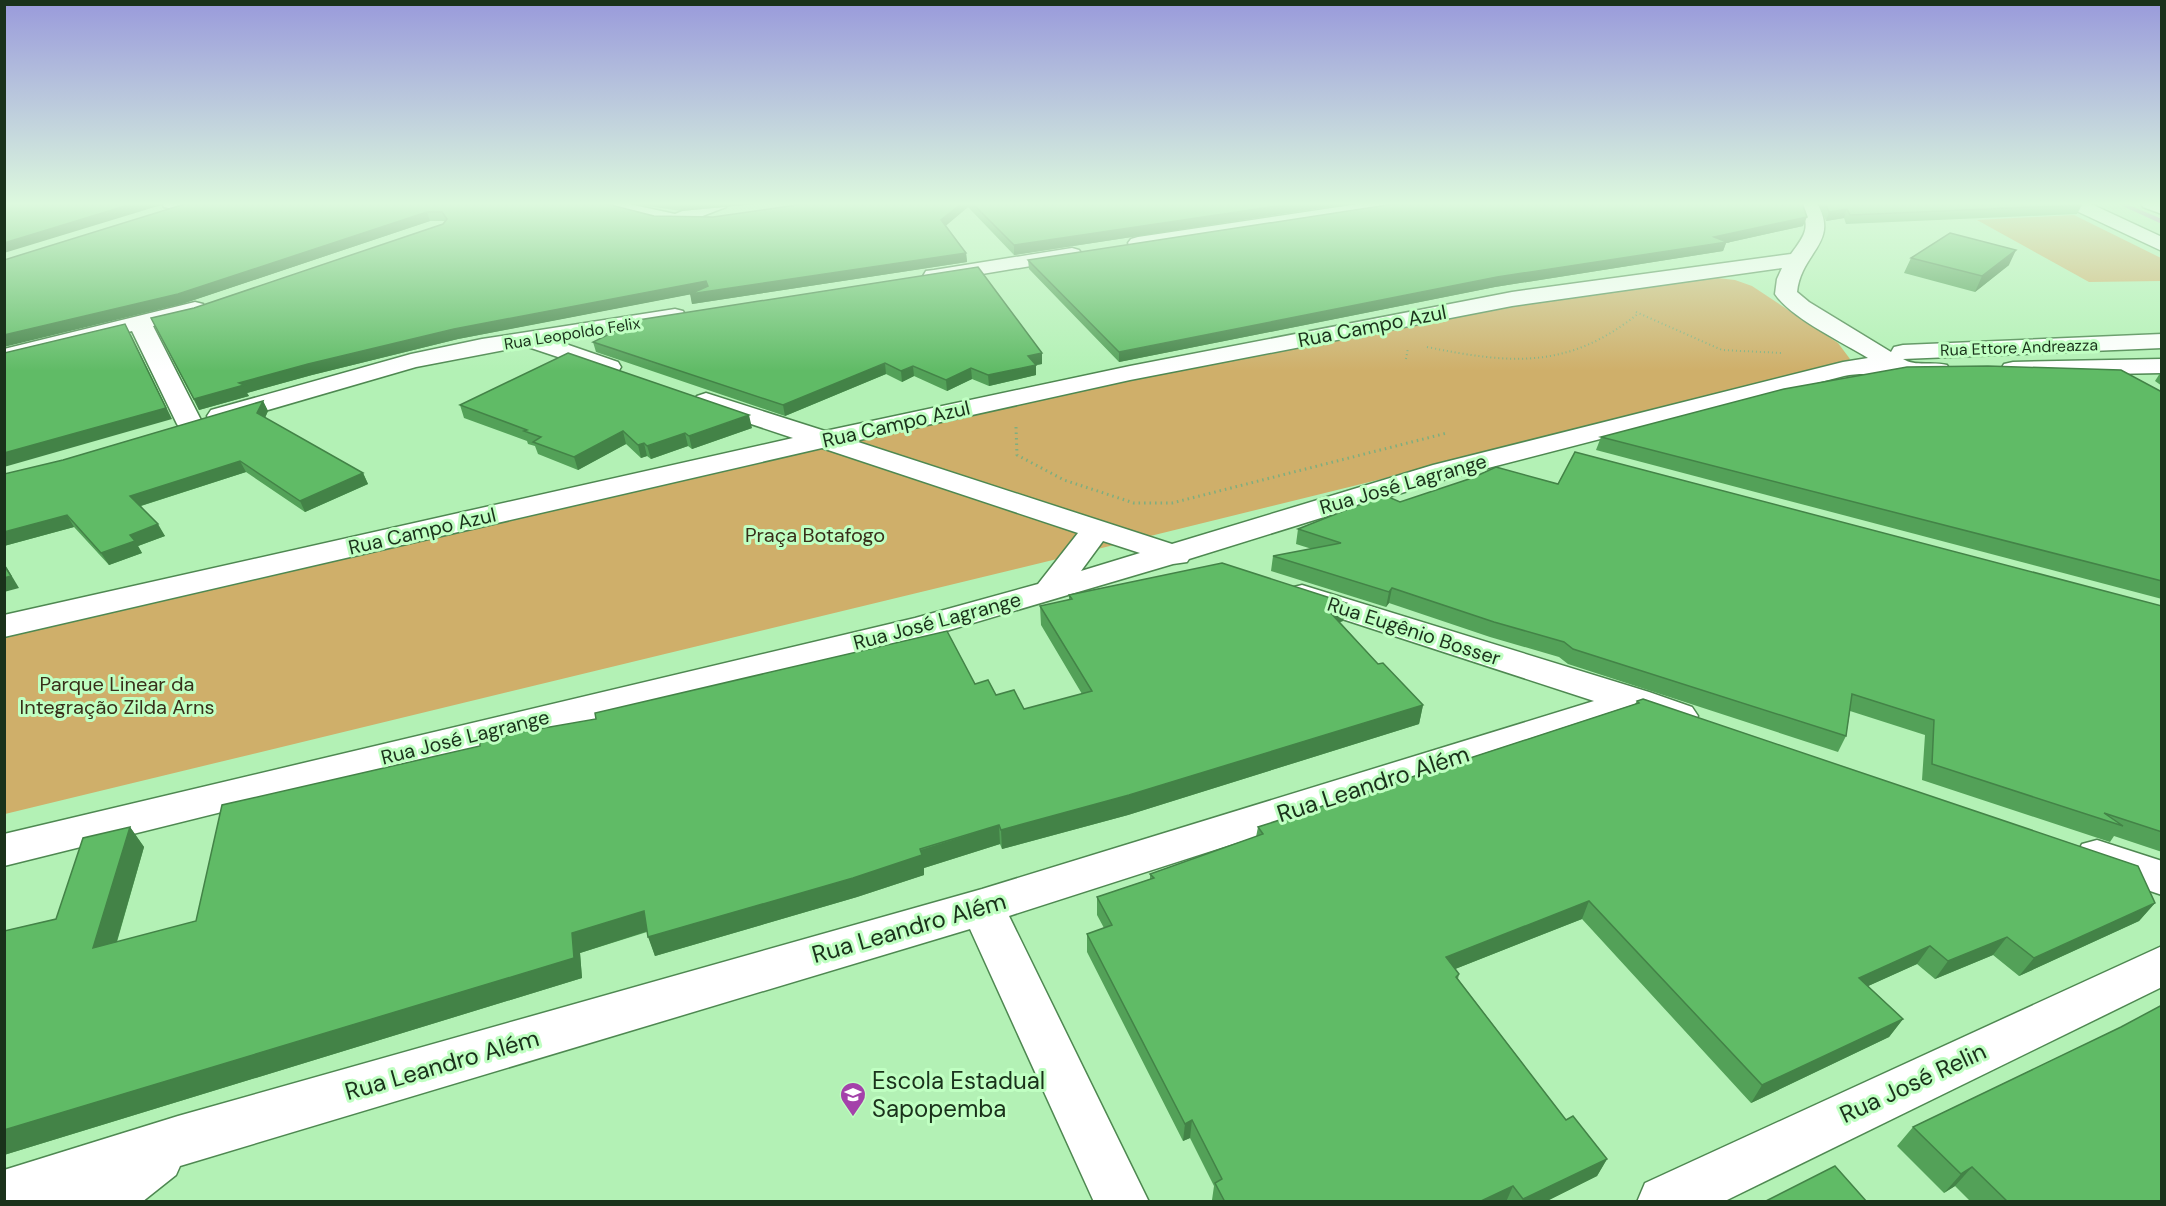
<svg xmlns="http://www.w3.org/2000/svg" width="2166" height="1206" font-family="'DM Sans',sans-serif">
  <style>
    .green { fill: #cfaf6a }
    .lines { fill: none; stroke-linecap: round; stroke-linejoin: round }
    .stream { fill: #c474c8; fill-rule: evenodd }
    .minor-casing { stroke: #4e8851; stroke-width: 3 }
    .path-far1 { stroke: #7eae7f; stroke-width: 2; stroke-dasharray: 1 3; stroke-linecap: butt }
    .path { stroke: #7eae7f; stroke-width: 3; stroke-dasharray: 1.5 4; stroke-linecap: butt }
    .minor { fill: #fff; fill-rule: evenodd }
    .wall { fill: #53a158 }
    .shaded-wall { fill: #438347 }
    .building { fill: #60bb66; stroke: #438347; stroke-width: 1.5 }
    .labels { text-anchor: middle; stroke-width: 6; stroke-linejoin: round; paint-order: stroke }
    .far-street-label { font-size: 16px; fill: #1a321b; stroke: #c0ffc2 }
    .street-label { font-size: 20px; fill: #1a321b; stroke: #c0ffc2 }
    .park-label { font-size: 20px; fill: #382f1a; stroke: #c0ffc2 }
    .near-street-label { font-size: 24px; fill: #1a321b; stroke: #c0ffc2 }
    .near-poi-label { font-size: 24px; fill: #1a321b; stroke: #c0ffc2; text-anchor: start }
  </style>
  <rect width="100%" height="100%" fill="#b3f1b5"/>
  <g class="green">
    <path d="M2074 215 2161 258V281L2089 282 1977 220Z"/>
    <path d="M1709 277 1735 280 1752 286 1838 343 1850 359 1844 365 1053 560 5 814 4 631 1070 392 1553 297Z"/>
  </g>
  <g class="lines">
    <path class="stream" d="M2116 203H2124L2162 219V224Z"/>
    <defs>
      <g id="minor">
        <path d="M162 203H190L191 205 189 209 182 211 164 207Z"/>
        <path d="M595 203H624L675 214 703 203H728L726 207 679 225 655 223 597 207Z"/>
        <path d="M1365 203H1409L1407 207 1400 209 1138 249 1131 247 1128 243 1131 239 1138 237Z"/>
        <path d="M1799 203H1817C1840 243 1801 252 1797 292L1809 302 1891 352 1894 347 1903 345 2162 334V348L1903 359C1916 367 1932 361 1947 365L1950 370 1947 375C1912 384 1878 369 1844 376L1453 477 1189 559 1187 562 1173 564 919 639 4 866V834L915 618 1038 584 1078 533 822 448 4 637V615L793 438 697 406 693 401 697 396 706 393 825 431 1130 366 1512 292 1791 254C1806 234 1811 227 1799 203ZM1782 268 1777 279 1775 294C1791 318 1842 342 1868 358L1843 362 1433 465 1172 544 855 441 1130 380 1512 306ZM1103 541 1140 553 1081 571Z"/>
        <path d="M2066 203H2089L2162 237V251L2068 207Z"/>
        <path d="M2141 203H2162V214L2143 207Z"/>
        <path d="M1072 248 1079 250 1082 254 1079 258 934 282 926 281 923 276 926 271 934 270Z"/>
        <path d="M195 302 203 304 206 309 203 314 153 326 203 424 199 430 190 432 181 430 177 424 132 331 4 363V349Z"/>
        <path d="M675 309 683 311 686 316 683 321 557 341 618 362 621 367 618 372 609 374 525 346 416 367 220 424 211 422 207 416 211 410 411 354 482 339Z"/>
        <path d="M2162 359V373L2013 376 2004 374 2001 369 2004 364 2013 362Z"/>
        <path d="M1302 585 1649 692 1692 707 1698 716 1692 725 1679 729 1634 715 1009 916 1149 1202H1094L970 929 180 1166 176 1175 142 1202H4V1170L178 1116 982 889 1594 701 1290 602 1286 595 1290 588Z"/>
        <path d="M2097 840 2162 861V895L2082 868 2076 856 2082 844Z"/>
        <path d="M2162 946V987L1723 1202H1637L1645 1183Z"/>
      </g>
    </defs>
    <use href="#minor" class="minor-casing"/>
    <g class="path-far1">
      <path d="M1636 312 1722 350 1782 353"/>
      <path d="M1427 347C1511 364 1568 370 1639 313"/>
      <path d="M1406 359 1408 348"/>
    </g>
    <path class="path" d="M1016 427 1017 455 1064 480 1134 503H1172L1447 433"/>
    <use href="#minor" class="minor"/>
  </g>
  <g class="wall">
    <path d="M188 203 654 216 713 217 810 203H1354L1014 255 968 207 946 225 966 253 967 262 692 304 691 294 458 339 312 375 247 393 249 396 199 410 151 318 194 308 443 224 445 221H430L182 304Z"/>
    <path d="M627 203H766L681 211Z"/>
    <path d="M1818 203H2077L2082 205 2077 214 1846 224 1844 218 1826 221Z"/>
    <path d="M1803 226 1726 243 1723 251 1495 287 1119 362 1029 269 1028 260Z"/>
    <path d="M1911 258 2009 265 1975 292 1904 273Z"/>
    <path d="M593 342 1042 353V364L1036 365V375L989 386 972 379 947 391 914 376 902 382 886 374 785 416 596 352Z"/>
    <path d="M2162 370V386L2155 381Z"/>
    <path d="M2162 392V599L1596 450 1601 437Z"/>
    <path d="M263 401 268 411 265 418 363 473 368 484 305 512 246 472 141 506 165 536 138 546 142 553 109 565 74 527 4 546 63 460Z"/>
    <path d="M460 405 752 428 692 449 688 446 651 459 647 456 641 458 626 444 578 470 538 454 535 446 528 444 527 441 464 418Z"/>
    <path d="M1558 484 2162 606V852L2114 836 2110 842 1922 780 1925 735 1850 711 1846 736 1838 752 1568 664 1559 657 1490 637 1389 603 1386 607 1271 571 1273 556 1312 549 1296 544 1298 529 1400 502Z"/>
    <path d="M1069 595 1346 603 1343 621 1340 622 1378 664 1423 705 1419 724 1128 815 1002 849 1000 844 924 868V875L857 897 655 956 647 932 580 953 582 978 4 1155V931L56 919 130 827 144 847 117 942 196 921 975 684 1024 709 1082 694 1041 625 1040 606 1069 600Z"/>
    <path d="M1637 701 2155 903 2139 921 2019 976 1993 955 1935 979 1917 964 1868 986 1903 1019 1889 1037 1751 1103 1582 919 1455 969 1459 974 1458 979 1566 1120 1607 1159 1597 1176 1545 1202H1213L1212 1200 1214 1186 1190 1138 1183 1141 1087 952V934L1104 928 1097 915V897L1150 879V874L1256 837 1258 827 1635 704Z"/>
    <path d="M2121 1027 2162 1202H1971L1955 1186 1944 1193 1897 1146 1913 1127Z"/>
  </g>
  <g class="shaded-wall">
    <path d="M135 203H168L4 253V243Z"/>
    <path d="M679 203H766L681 211Z"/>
    <path d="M962 203H968V207L942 229 941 220Z"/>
    <path d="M1297 203H1354L1014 255V245Z"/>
    <path d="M1847 209 1844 218 1826 221 1829 212Z"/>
    <path d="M427 212 430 221 182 304 4 347V335Z"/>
    <path d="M1807 217 1803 226 1726 243 1723 251 1495 287 1119 362V352L1497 277 1714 237Z"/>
    <path d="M2016 250 2009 265 1975 292 1982 276Z"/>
    <path d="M966 253 967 262 692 304 690 294Z"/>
    <path d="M706 281 708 291 458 339 312 375 247 393 249 396 199 410 194 399 239 383 308 364 454 329Z"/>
    <path d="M131 335 172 419 4 467V453Z"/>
    <path d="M1042 353V364L1036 365V375L989 386 988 375 1028 356Z"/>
    <path d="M885 363 886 374 785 416 783 405Z"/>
    <path d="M913 366 914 376 902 382 901 371Z"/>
    <path d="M971 368 972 379 947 391 946 380Z"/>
    <path d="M263 401 268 411 262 424 257 413Z"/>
    <path d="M749 415 752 428 692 449 689 436Z"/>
    <path d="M623 431 626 444 578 470 574 457Z"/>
    <path d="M685 433 688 446 651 459 647 446Z"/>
    <path d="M644 443 647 456 641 458 638 445Z"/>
    <path d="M240 461 246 472 137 507 130 496Z"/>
    <path d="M363 473 368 484 305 512 300 501Z"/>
    <path d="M67 515 74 527 4 546V532Z"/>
    <path d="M158 524 165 536 138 546 142 553 109 565 101 553 130 535Z"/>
    <path d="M4 563 19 588 4 592Z"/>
    <path d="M1392 588 1389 603 1386 607 1389 592Z"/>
    <path d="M1346 603 1343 621 1325 627 1327 609Z"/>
    <path d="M1423 705 1419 724 1128 815 1002 849 1001 830Z"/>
    <path d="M999 825 1000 844 924 868V875L857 897 655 956 648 937Z"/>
    <path d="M130 827 144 847 109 968 93 948Z"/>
    <path d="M1589 901 1582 919 1440 975 1446 957Z"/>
    <path d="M2155 903 2139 921 2019 976 2034 958Z"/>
    <path d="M644 911 651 930 580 953 582 978 4 1155V1130L572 933Z"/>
    <path d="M2007 937 1993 955 1935 979 1948 961Z"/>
    <path d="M1930 946 1917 964 1846 996 1859 978Z"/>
    <path d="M1903 1019 1889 1037 1751 1103 1762 1085Z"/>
    <path d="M1192 1120 1190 1138 1183 1141 1185 1124Z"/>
    <path d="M1607 1159 1597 1176 1545 1202H1522L1523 1199Z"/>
    <path d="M1972 1167 1955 1186 1944 1193 1961 1174Z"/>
    <path d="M1513 1186 1506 1202H1479Z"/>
  </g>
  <g class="building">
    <path d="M4 203H135L4 243Z"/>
    <path d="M188 203H603L654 216 713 217 810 203H962L941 220 966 253 690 294 708 286 706 281 454 329 308 364 239 383 244 385 194 399 151 318 194 308 443 224 447 219 442 212H427L178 294 4 335V260Z"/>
    <path d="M972 203H1297L1014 245Z"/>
    <path d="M1400 203H1802L1807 217 1714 237 1727 242 1497 277 1119 352 1028 260Z"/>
    <path d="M1825 203H2077L2082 205 1850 215 1847 209 1829 212Z"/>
    <path d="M1950 233 2016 250 1982 276 1911 258Z"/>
    <path d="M978 267 1042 353 1028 356 1036 365 988 375 971 368 946 380 913 366 901 371 885 363 783 405 593 342 638 320Z"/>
    <path d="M125 324 166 408 4 453V353Z"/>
    <path d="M568 353 749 415 689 436 685 433 647 446 644 443 638 445 623 431 574 457 533 442 541 437 524 431 527 430 460 405Z"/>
    <path d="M1988 366 2121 370 2162 392V581L1601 437 1784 389 1907 367Z"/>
    <path d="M263 401 257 413 363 473 300 501 240 461 130 496 158 524 130 535 135 541 101 553 67 515 4 532V474L63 460Z"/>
    <path d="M1575 452 2162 606V832L2104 813 2123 826 1932 764 1934 720 1852 694 1846 736 1573 649 1564 642 1494 622 1392 588 1389 592 1273 556 1341 543 1298 529 1384 495 1400 502 1472 478 1496 467 1558 484Z"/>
    <path d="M1222 563 1346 603 1327 609 1378 664 1383 663 1423 705 1129 795 1001 830 999 825 920 849 922 855 853 878 648 937 644 911 572 933 574 958 4 1130V931L56 919 83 838 130 827 93 948 196 921 222 805 480 746V742L521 732 596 719 595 713 947 631 975 684 988 680 996 695 1014 690 1024 709 1092 691 1040 606 1072 599 1069 595Z"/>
    <path d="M4 565 11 576 4 578Z"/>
    <path d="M1643 699 2138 866 2155 903 2034 958 2007 937 1948 961 1930 946 1859 978 1903 1019 1762 1085 1589 901 1446 957 1459 974 1456 977 1566 1120 1573 1116 1607 1159 1523 1199 1513 1186 1479 1202H1225L1215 1183 1222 1179 1192 1120 1185 1124 1087 934 1112 925 1097 897 1154 878 1150 874 1263 834 1258 827 1639 703 1637 701Z"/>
    <path d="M2162 1005V1202H2008L1972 1167 1961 1174 1913 1127 2121 1027Z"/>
    <path d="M1835 1166 1867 1202H1764Z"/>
  </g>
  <linearGradient id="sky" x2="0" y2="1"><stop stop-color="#999adb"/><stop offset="0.55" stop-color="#ddf9de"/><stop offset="1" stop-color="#ddf9de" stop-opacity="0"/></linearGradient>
  <rect width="2166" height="371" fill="url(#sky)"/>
  <defs>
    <symbol id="school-pin" viewBox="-11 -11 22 30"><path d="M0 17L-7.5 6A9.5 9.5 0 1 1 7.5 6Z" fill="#a442aa" stroke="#c0ffc2"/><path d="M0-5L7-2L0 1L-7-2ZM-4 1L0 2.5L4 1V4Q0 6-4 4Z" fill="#fff"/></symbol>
  </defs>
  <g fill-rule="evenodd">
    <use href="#school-pin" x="838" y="1080" width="30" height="40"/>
  </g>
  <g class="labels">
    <g class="far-street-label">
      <text transform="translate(572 333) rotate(-9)" y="6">Rua Leopoldo Felix</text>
      <text transform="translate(2019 347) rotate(-2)" y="6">Rua Ettore Andreazza</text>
    </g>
    <g class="street-label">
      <text transform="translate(1372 326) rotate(-11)" y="7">Rua Campo Azul</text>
      <text transform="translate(896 424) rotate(-13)" y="7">Rua Campo Azul</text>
      <text transform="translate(1403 484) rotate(-16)" y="7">Rua José Lagrange</text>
      <text transform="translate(422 531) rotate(-13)" y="7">Rua Campo Azul</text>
      <text transform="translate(937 621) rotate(-15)" y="7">Rua José Lagrange</text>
      <text transform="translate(1414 631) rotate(18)" y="7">Rua Eugênio Bosser</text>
      <text transform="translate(465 737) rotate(-14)" y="7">Rua José Lagrange</text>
    </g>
    <g class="park-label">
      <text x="815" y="542">Praça Botafogo</text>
      <text x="117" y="691">Parque Linear da<tspan x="117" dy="23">Integração Zilda Arns</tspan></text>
    </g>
    <g class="near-street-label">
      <text transform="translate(1373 784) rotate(-18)" y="8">Rua Leandro Além</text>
      <text transform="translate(909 928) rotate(-16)" y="8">Rua Leandro Além</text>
      <text transform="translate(442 1065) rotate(-16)" y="8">Rua Leandro Além</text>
      <text transform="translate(1913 1083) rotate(-25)" y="8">Rua José Relin</text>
    </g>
    <g class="near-poi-label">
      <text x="872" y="1089">Escola Estadual<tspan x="872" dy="28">Sapopemba</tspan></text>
    </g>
  </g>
  <rect width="2166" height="1206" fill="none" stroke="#1a321b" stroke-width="12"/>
</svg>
